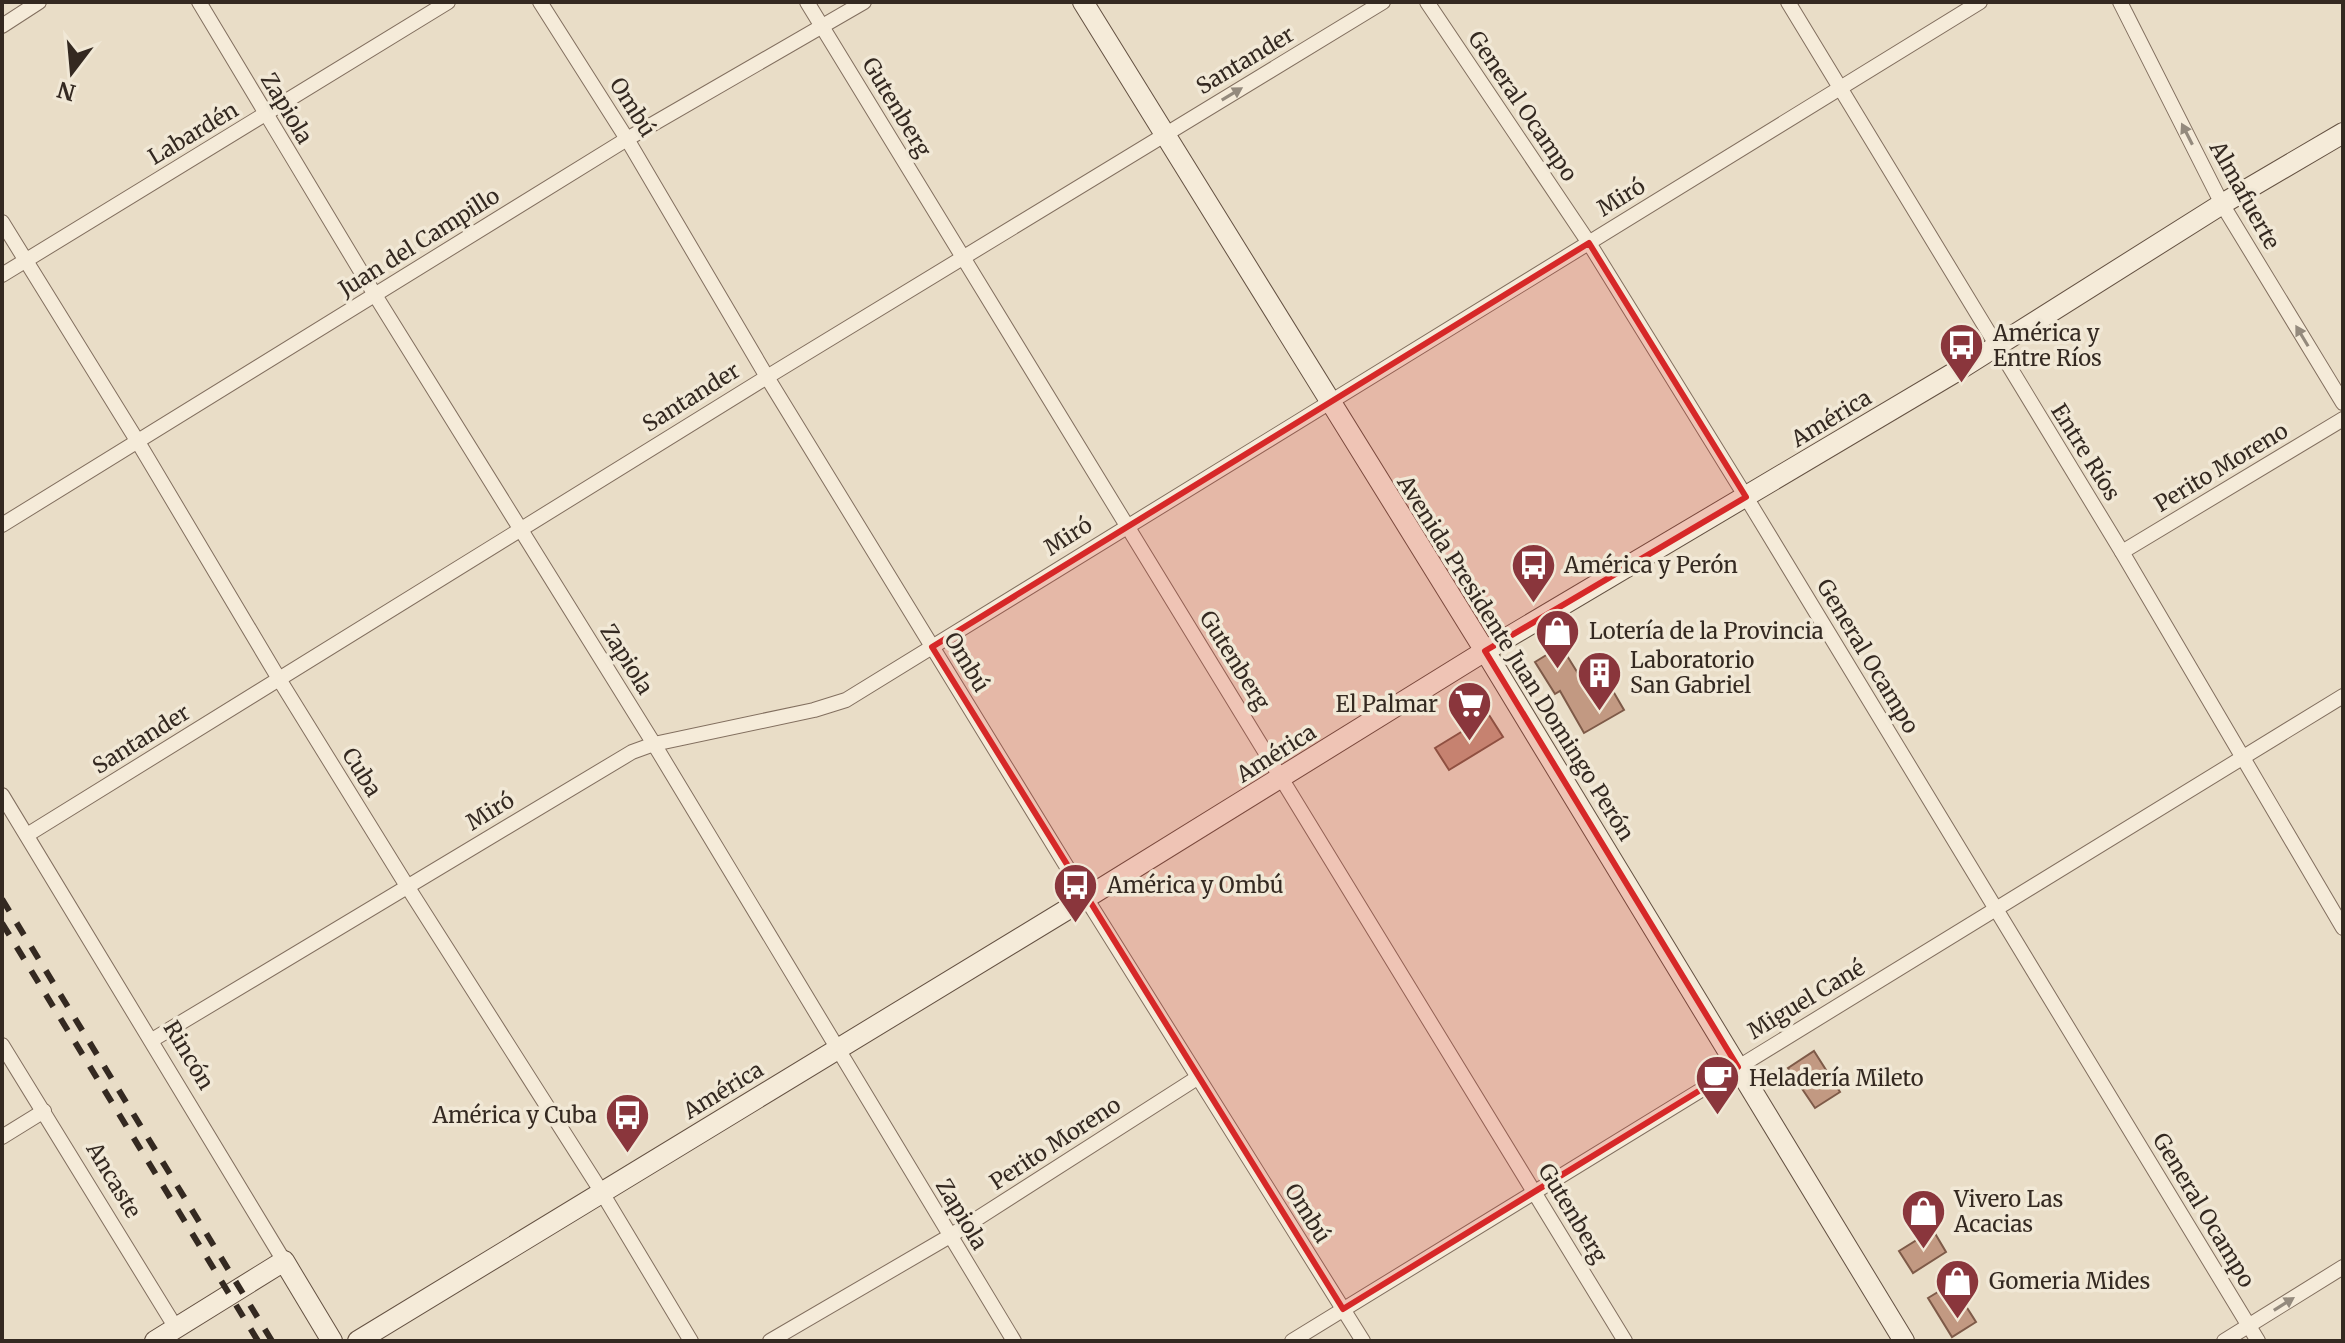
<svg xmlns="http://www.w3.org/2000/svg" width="2345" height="1343" font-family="Merriweather,serif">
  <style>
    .building { fill: #c29982; stroke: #7e5a48; stroke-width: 2 }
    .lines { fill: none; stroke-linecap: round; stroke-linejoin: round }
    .street-casing { stroke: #826f5f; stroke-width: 16 }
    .secondary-casing { stroke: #645142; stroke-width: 22 }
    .street { stroke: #f5ebd9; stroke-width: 14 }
    .secondary { stroke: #f5ebd9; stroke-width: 20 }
    .rail { stroke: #342921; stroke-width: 6; stroke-dasharray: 14 14; stroke-linecap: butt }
    .oneway { fill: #948a7d }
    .marked { fill: #d62828; fill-opacity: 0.2; stroke: #d62828; stroke-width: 6; stroke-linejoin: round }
    .labels { text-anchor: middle; stroke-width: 7; stroke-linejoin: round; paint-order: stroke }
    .street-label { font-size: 22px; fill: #342921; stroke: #f1e8d6 }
    .poi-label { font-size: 22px; fill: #342921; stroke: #f1e8d6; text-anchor: start }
  </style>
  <rect width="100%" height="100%" fill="#e9ddc7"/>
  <g class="building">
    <path d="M1561 646 1595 701 1613 691 1624 710 1584 733 1560 691 1555 694 1535 662Z"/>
    <path d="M1489 715 1503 737 1449 770 1435 748Z"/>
    <path d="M1814 1051 1840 1092 1815 1108 1788 1068Z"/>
    <path d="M1933 1230 1946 1252 1913 1273 1899 1251Z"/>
    <path d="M1961 1278 1973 1297 1964 1303 1976 1322 1952 1337 1928 1298Z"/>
  </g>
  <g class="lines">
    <defs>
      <g id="street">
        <path d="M199 2 375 295 654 744 1014 1341"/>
        <path d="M540 2 627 139 767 377 1086 898 1363 1341"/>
        <path d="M807 2 1625 1341"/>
        <path d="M1427 2 1589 243 1746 497 2258 1341"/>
        <path d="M1788 2 2122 552 2343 928"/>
        <path d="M2120 2 2222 204 2343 403"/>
        <path d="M2 26 39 2"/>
        <path d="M2 222 138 442 279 679 407 886 601 1191 691 1341"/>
        <path d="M2 275 448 2"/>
        <path d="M2 525 627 139 864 2"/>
        <path d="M2122 552 2343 419"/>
        <path d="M2 795 284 1261"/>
        <path d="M27 835 767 377 1383 2"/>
        <path d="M152 1040 632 752 654 744 814 710 846 700 1980 2"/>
        <path d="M2 1045 176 1328"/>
        <path d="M2 1137 44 1111"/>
        <path d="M770 1341 950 1236 1197 1078"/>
        <path d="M1292 1341 2343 696"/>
        <path d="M2224 1341 2343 1267"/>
      </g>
      <g id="secondary">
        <path d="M1083 2 1485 651 1904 1341"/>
        <path d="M155 1341 284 1261 332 1341"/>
        <path d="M358 1341 1086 898 1485 651 1957 371 2222 204 2343 133"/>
      </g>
    </defs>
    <use href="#street" class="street-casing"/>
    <use href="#secondary" class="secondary-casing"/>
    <use href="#street" class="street"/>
    <use href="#secondary" class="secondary"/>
    <g class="rail">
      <path d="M2 899 272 1341"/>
      <path d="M2 923 258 1341"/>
    </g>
  </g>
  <defs><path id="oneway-solid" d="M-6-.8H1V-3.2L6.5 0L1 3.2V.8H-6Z" transform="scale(2)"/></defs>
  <g class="oneway">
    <use href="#oneway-solid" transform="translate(1232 94) rotate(-31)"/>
    <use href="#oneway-solid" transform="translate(2187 134) rotate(-117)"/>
    <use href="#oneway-solid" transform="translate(2302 336) rotate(-121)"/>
    <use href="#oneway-solid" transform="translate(2284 1304) rotate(-32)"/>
  </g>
  <path class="marked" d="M1589 243 1746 497 1485 651 1738 1067 1343 1309 932 647Z"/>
  <defs>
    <symbol id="bus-pin" viewBox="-11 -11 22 30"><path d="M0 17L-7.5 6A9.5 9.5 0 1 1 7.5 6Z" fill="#8a363c" stroke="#f1e8d6"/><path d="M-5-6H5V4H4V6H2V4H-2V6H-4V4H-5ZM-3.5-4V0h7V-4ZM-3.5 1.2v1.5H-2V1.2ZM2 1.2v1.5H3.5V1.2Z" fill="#fff"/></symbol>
    <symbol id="shop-pin" viewBox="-11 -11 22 30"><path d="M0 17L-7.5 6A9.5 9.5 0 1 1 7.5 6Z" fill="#8a363c" stroke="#f1e8d6"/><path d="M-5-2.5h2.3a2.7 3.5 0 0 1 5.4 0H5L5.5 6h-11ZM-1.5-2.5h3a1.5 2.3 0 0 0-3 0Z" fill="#fff"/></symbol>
    <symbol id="building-pin" viewBox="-11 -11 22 30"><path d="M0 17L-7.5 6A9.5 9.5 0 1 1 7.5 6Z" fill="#8a363c" stroke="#f1e8d6"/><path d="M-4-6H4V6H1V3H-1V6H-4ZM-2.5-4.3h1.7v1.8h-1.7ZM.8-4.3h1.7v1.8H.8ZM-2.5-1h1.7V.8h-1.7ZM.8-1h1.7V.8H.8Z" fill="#fff"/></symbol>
    <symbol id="supermarket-pin" viewBox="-11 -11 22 30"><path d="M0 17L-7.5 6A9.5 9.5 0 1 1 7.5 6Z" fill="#8a363c" stroke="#f1e8d6"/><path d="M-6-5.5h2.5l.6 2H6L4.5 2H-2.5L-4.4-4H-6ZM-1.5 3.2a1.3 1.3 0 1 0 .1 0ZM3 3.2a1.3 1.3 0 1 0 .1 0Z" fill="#fff"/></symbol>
    <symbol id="cafe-pin" viewBox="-11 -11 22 30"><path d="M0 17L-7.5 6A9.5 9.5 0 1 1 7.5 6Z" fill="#8a363c" stroke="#f1e8d6"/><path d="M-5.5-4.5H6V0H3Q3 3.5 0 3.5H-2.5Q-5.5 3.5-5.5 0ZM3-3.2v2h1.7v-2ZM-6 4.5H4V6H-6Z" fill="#fff"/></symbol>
  </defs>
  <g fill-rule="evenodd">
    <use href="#bus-pin" x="1936" y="320" width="51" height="69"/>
    <use href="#bus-pin" x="1508" y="540" width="51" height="69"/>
    <use href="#shop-pin" x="1532" y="606" width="51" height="69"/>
    <use href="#building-pin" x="1574" y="648" width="51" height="69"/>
    <use href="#supermarket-pin" x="1444" y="678" width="51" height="69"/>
    <use href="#bus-pin" x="1050" y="860" width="51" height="69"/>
    <use href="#cafe-pin" x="1692" y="1052" width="51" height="69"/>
    <use href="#bus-pin" x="602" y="1090" width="51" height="69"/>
    <use href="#shop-pin" x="1898" y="1186" width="51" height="69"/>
    <use href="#shop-pin" x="1932" y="1256" width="51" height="69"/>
  </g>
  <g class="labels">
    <g class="street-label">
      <text transform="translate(1245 60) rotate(-31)" y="8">Santander</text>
      <text transform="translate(1523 106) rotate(56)" y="8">General Ocampo</text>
      <text transform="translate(633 107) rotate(58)" y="8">Ombú</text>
      <text transform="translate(897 107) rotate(59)" y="8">Gutenberg</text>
      <text transform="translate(287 108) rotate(59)" y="8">Zapiola</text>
      <text transform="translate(193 133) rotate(-31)" y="8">Labardén</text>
      <text transform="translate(2245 195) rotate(61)" y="8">Almafuerte</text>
      <text transform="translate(1621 197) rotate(-31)" y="8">Miró</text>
      <text transform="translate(419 242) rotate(-32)" y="8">Juan del Campillo</text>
      <text transform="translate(691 397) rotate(-32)" y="8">Santander</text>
      <text transform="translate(1831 418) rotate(-31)" y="8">América</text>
      <text transform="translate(2086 452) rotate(58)" y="8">Entre Ríos</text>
      <text transform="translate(2221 467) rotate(-31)" y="8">Perito Moreno</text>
      <text transform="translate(1068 536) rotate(-32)" y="8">Miró</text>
      <text transform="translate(1868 656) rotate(59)" y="8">General Ocampo</text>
      <text transform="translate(1516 658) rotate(58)" y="8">Avenida Presidente Juan Domingo Perón</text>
      <text transform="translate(627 659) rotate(58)" y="8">Zapiola</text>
      <text transform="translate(1235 660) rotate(58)" y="8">Gutenberg</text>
      <text transform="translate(967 662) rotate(59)" y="8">Ombú</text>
      <text transform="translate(141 739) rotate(-32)" y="8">Santander</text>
      <text transform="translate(1276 753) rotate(-32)" y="8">América</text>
      <text transform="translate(362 772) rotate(58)" y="8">Cuba</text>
      <text transform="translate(490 811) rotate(-31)" y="8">Miró</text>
      <text transform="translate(1806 999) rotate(-31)" y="8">Miguel Cané</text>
      <text transform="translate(189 1055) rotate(59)" y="8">Rincón</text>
      <text transform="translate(723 1090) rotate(-31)" y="8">América</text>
      <text transform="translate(1055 1143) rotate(-33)" y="8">Perito Moreno</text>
      <text transform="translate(114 1180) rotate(59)" y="8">Ancaste</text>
      <text transform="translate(2204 1210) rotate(59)" y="8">General Ocampo</text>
      <text transform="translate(1308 1213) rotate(58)" y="8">Ombú</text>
      <text transform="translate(1573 1213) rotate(59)" y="8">Gutenberg</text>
      <text transform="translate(962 1214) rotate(59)" y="8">Zapiola</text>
    </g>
    <g class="poi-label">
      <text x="1993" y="341">América y<tspan x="1993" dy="25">Entre Ríos</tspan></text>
      <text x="1564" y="573">América y Perón</text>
      <text x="1589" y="639">Lotería de la Provincia</text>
      <text x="1630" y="668">Laboratorio<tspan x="1630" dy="25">San Gabriel</tspan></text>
      <text x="1438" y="712" text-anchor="end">El Palmar</text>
      <text x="1107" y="893">América y Ombú</text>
      <text x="1749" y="1086">Heladería Mileto</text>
      <text x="597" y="1123" text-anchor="end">América y Cuba</text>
      <text x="1954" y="1207">Vivero Las<tspan x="1954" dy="25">Acacias</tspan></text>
      <text x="1989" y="1289">Gomeria Mides</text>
    </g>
  </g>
  <rect width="2345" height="1343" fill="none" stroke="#342921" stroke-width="8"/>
  <g transform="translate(72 72) rotate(196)" stroke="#f1e8d6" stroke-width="6" paint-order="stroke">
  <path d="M0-6L14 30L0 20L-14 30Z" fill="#342921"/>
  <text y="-12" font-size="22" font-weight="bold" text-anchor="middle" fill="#342921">N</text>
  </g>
</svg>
